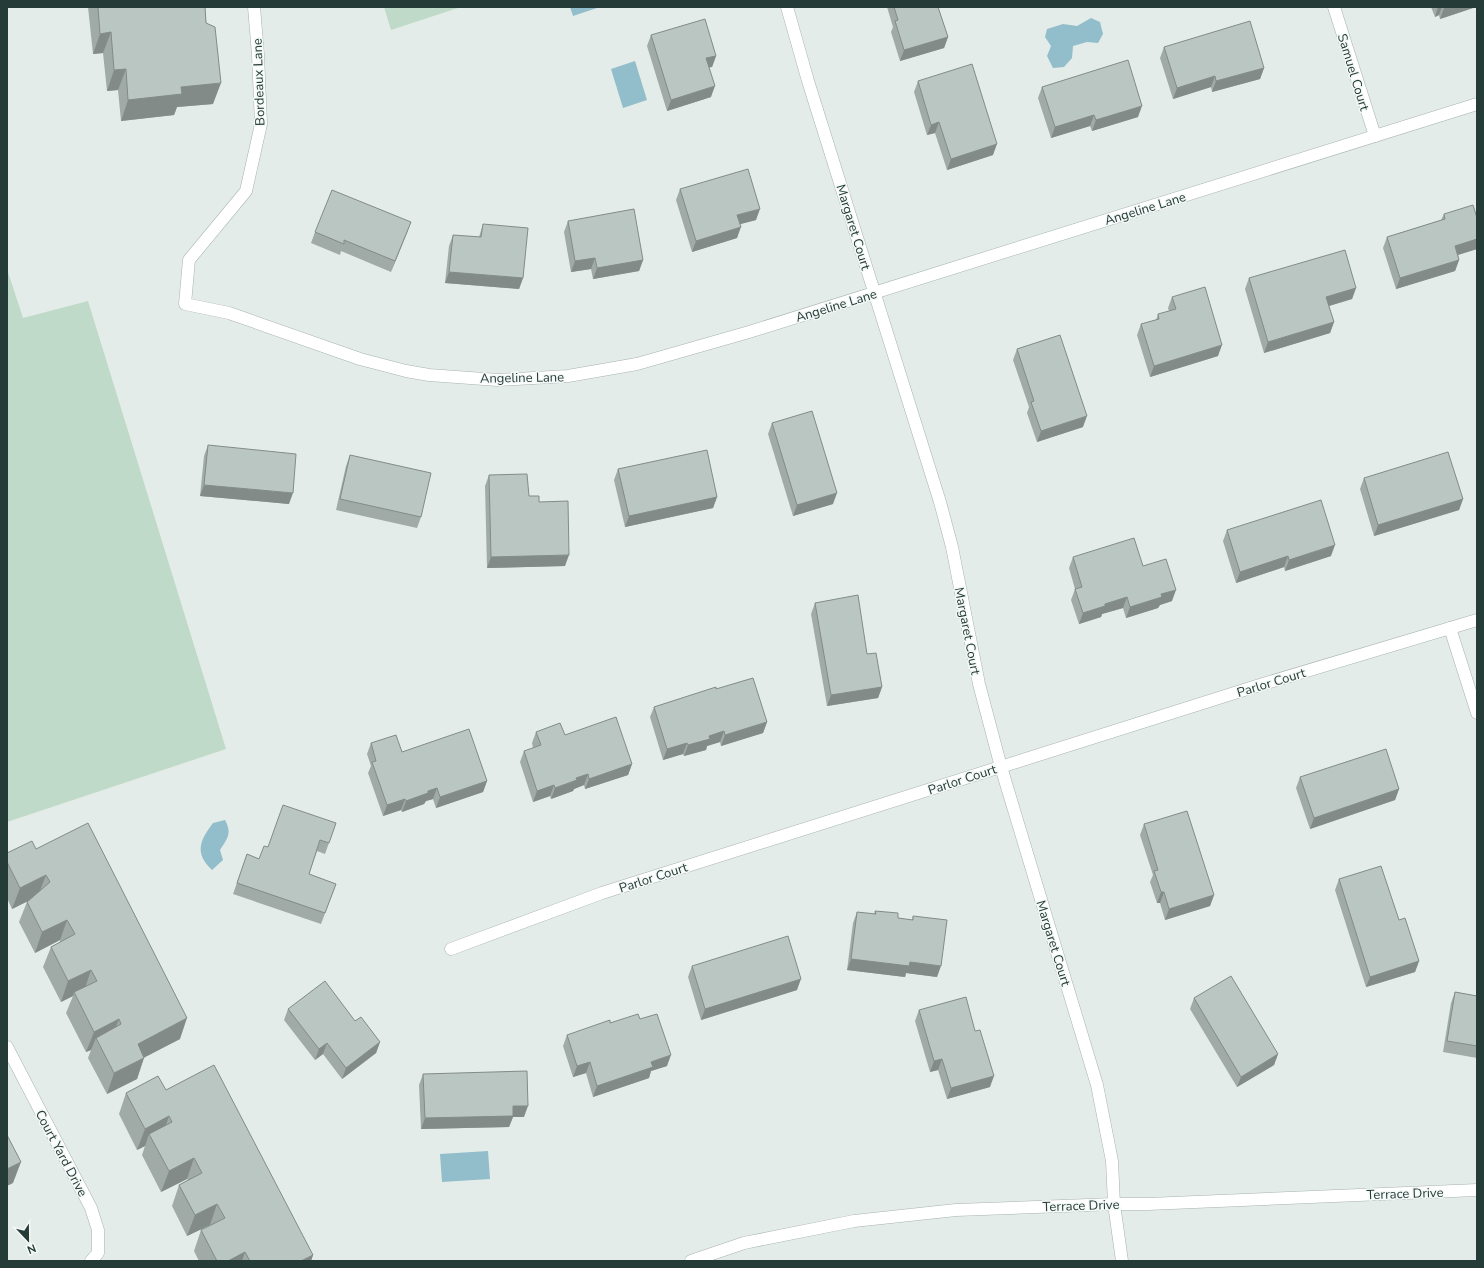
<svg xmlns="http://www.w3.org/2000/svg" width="1484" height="1268" font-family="'Nunito Sans',sans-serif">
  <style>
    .green { fill: #bfdac9 }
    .water { fill: #92bdca }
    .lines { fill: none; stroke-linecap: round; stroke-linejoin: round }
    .minor-casing { stroke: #a7b3b0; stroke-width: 13 }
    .minor { stroke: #fff; stroke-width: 12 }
    .wall { fill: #a0aaa7 }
    .shaded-wall { fill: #828b88 }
    .building { fill: #bac6c2; stroke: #828b88 }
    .labels { text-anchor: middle; stroke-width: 3; stroke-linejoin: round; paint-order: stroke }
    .street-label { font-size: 13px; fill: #253b37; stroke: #f4f9f7 }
  </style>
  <rect width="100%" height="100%" fill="#e4ece9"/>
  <g class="green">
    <path d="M384 7H461L391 30Z"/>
    <path d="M7 269 23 318 88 301 226 749 7 822Z"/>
  </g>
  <g class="water">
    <path d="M570 7H600L573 16Z"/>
    <path d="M1091 18 1100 22 1103 34 1098 43 1087 42 1073 46 1072 58 1064 67 1053 68 1047 56 1051 46 1045 37 1047 29 1063 24 1077 26Z"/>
    <path d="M635 61 647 100 623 108 611 69Z"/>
    <path d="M225 820C232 833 228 838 220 850L223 860 212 870C194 853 200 840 213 823Z"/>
    <path d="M488 1151 490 1179 442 1182 440 1154Z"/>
  </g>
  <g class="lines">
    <defs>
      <g id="minor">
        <path d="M254 7 258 55 261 124 246 191 189 260 185 304 229 313 360 359 406 371 429 375 498 380 568 376 637 364 749 332 1477 104"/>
        <path d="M787 7 808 81 940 502 952 547 979 684 1001 767 1097 1085 1112 1161 1114 1204 1122 1261"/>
        <path d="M1334 7 1375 136"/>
        <path d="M1450 628 1477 713"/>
        <path d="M451 949 602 893 1263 684 1477 620"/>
        <path d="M7 1047 91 1208 98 1230V1253L91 1261"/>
        <path d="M691 1261 744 1243 854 1221 956 1210 1114 1204H1148L1477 1190"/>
      </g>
    </defs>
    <use href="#minor" class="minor-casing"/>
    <use href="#minor" class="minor"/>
  </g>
  <g class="wall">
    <path d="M88 7H205L213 104 177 107 174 115 121 121 118 90 107 91 103 53 93 54Z"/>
    <path d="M887 7H938L948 37 944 48 900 61 891 32 893 27Z"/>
    <path d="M1431 7H1476L1440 19 1439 15 1435 17Z"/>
    <path d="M651 35 716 56 712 67H709L711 97 667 111 647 46Z"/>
    <path d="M1164 47 1264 68 1260 79 1212 92 1211 87 1173 99 1160 58Z"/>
    <path d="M918 81 993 155 947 170 935 133 927 135 914 92Z"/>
    <path d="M1042 87 1138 117 1092 131 1090 126 1051 138 1038 98Z"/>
    <path d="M680 189 756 220 740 224 737 238 692 252 676 200Z"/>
    <path d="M1444 214 1477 218V249L1458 255 1459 260 1455 271 1396 289 1383 248 1387 237 1441 220Z"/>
    <path d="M568 221 643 260 639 271 593 279 591 269 571 272 564 232Z"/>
    <path d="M411 222 391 272 341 251 340 255 311 243 315 232Z"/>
    <path d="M483 224 523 278 519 289 445 283 449 246 453 235 479 237Z"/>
    <path d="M1249 278 1356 288 1352 299 1329 306 1334 322 1330 333 1264 353 1245 289Z"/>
    <path d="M1172 297 1218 356 1150 377 1137 335 1141 324 1156 320 1158 314 1169 311 1168 308Z"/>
    <path d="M1017 349 1083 427 1037 442 1027 413 1029 407 1013 360Z"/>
    <path d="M772 423 833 504 793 516 768 434Z"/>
    <path d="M208 445 289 504 200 496 204 456Z"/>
    <path d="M350 455 421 517 417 528 336 510 346 466Z"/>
    <path d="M618 469 717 497 713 508 625 527 614 480Z"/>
    <path d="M489 475 539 502 565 566 487 568 485 486Z"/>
    <path d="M1364 478 1463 499 1459 510 1374 536 1360 489Z"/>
    <path d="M1227 530 1331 556 1285 571 1284 567 1236 583 1223 541Z"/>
    <path d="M1073 557 1143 566 1172 601 1160 605 1158 608 1126 618 1123 608 1102 614 1101 617 1079 624 1071 600 1075 589 1069 568Z"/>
    <path d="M815 603 867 654 882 687 878 698 827 706 811 614Z"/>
    <path d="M716 689 767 722 763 733 721 746 720 742 707 746 706 750 684 756 683 754 663 760 650 717 654 707Z"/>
    <path d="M536 732 565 735 632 764 628 775 585 789 584 785 574 789 573 791 551 799 550 796 533 802 520 762 524 751 533 748 532 743Z"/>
    <path d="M371 743 402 752 487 781 483 792 436 808 433 799 426 801 424 804 402 812 401 810 383 816 368 773 371 766 367 754Z"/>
    <path d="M1300 777 1399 789 1395 800 1310 829 1296 788Z"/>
    <path d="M336 823 325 854 317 851 309 874 336 884 321 924 233 894 247 854 259 859 268 847Z"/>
    <path d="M1144 824 1214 895 1210 906 1165 920 1160 903H1157L1150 882 1153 875 1140 835Z"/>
    <path d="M36 849 180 1039 144 1057 137 1079 107 1094 88 1058 91 1050 86 1052 66 1013 73 996 61 1002 43 967 51 947 60 942V940L35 953 19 922 27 902 28 901 12 909 7 898V853Z"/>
    <path d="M1339 879 1399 920 1419 961 1415 972 1366 987 1335 890Z"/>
    <path d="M875 911 898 918 912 920 913 916 937 977 906 973 905 977 847 970 853 923 857 912 874 914Z"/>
    <path d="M692 966 797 990 701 1020 688 977Z"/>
    <path d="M1455 992 1477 996V1058L1443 1052 1451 1003Z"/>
    <path d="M1194 998 1278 1054 1274 1065 1237 1087 1190 1009Z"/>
    <path d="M288 1009 355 1021 380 1042 376 1053 342 1079 323 1054 315 1060 284 1020Z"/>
    <path d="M919 1010 990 1087 947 1099 938 1070 930 1072 915 1021Z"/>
    <path d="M640 1019 667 1066 651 1071 649 1078 593 1097 586 1073 573 1077 563 1046 567 1035 610 1023Z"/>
    <path d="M423 1074 524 1117H513L509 1127 421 1129 419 1085Z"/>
    <path d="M166 1090 313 1255 311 1261H199L194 1251 201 1230 210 1226V1225L187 1236 172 1206 179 1185 188 1180 187 1179 161 1192 142 1155 145 1146 137 1150 119 1114 126 1093Z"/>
  </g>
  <g class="shaded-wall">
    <path d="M1438 7H1442L1439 15 1435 17Z"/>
    <path d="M1447 7H1476L1440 19 1444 8Z"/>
    <path d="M111 32 103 53 93 54 100 34Z"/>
    <path d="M948 37 944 48 900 61 904 50Z"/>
    <path d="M716 56 712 67 702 69 706 58Z"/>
    <path d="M1264 68 1260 79 1212 92 1216 81Z"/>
    <path d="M126 69 118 90 107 91 114 70Z"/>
    <path d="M1215 76 1211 87 1173 99 1177 88Z"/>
    <path d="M221 83 213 104 177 107 174 115 121 121 128 100 181 87Z"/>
    <path d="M715 86 711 97 667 111 671 100Z"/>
    <path d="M1142 106 1138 117 1092 131 1096 120Z"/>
    <path d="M1094 115 1090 126 1051 138 1055 127Z"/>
    <path d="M939 122 935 133 927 135 931 125Z"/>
    <path d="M997 144 993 155 947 170 951 159Z"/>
    <path d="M760 209 756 220 733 226 737 215Z"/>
    <path d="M411 222 407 233 391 272 395 261Z"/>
    <path d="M741 227 737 238 692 252 696 241Z"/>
    <path d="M1477 239V249L1451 257 1455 246Z"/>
    <path d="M595 258 591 269 571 272 575 261Z"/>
    <path d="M643 260 639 271 593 279 597 268Z"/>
    <path d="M1459 260 1455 271 1396 289 1400 278Z"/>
    <path d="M449 272 523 278 519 289 445 283Z"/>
    <path d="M1356 288 1352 299 1322 308 1326 297Z"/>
    <path d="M1334 322 1330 333 1264 353 1268 342Z"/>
    <path d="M1222 345 1218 356 1150 377 1154 366Z"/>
    <path d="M1087 416 1083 427 1037 442 1041 431Z"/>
    <path d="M204 485 293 493 289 504 200 496Z"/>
    <path d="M837 493 833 504 793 516 797 505Z"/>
    <path d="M717 497 713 508 625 527 629 516Z"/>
    <path d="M1463 499 1459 510 1374 536 1378 525Z"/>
    <path d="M1335 545 1331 556 1285 571 1289 560Z"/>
    <path d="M569 555 565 566 487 568 491 557Z"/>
    <path d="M1288 556 1284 567 1236 583 1240 572Z"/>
    <path d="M1176 590 1172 601 1160 605 1158 608 1126 618 1130 607 1161 594Z"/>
    <path d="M1127 597 1123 608 1102 614 1101 617 1079 624 1083 613 1105 604Z"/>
    <path d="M882 687 878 698 827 706 831 695Z"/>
    <path d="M767 722 763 733 721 746 725 735Z"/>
    <path d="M724 731 720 742 707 746 706 750 684 756 688 745 709 736Z"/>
    <path d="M687 743 683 754 663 760 667 749Z"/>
    <path d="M632 764 628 775 585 789 589 779Z"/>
    <path d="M588 774 584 785 574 789 573 791 551 799 555 788 576 778Z"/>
    <path d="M487 781 483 792 436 808 440 797Z"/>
    <path d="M554 785 550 796 533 802 537 791Z"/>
    <path d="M437 788 433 799 426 801 424 804 402 812 406 801 428 791Z"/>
    <path d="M1399 789 1395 800 1310 829 1314 818Z"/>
    <path d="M405 799 401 810 383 816 387 805Z"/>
    <path d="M46 875 38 896 12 909 20 888Z"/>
    <path d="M1161 892H1164L1160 903H1157Z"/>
    <path d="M1214 895 1210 906 1165 920 1169 909Z"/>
    <path d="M67 920 60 940 35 953 42 932Z"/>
    <path d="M851 959 910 962 941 966 937 977 906 973 905 977 847 970Z"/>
    <path d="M1419 961 1415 972 1366 987 1370 977Z"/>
    <path d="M91 970 84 991 74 992 73 996 61 1002 68 981Z"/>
    <path d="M801 979 797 990 701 1020 705 1009Z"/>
    <path d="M187 1018 180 1039 130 1065 138 1044Z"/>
    <path d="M119 1019 111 1040 96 1038 91 1050 86 1052 94 1032Z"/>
    <path d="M380 1042 376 1053 342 1079 346 1068Z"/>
    <path d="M327 1043 323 1054 315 1060 319 1049Z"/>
    <path d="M1278 1054 1274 1065 1237 1087 1241 1077Z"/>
    <path d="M671 1055 667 1066 651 1071 649 1078 593 1097 597 1086 651 1062Z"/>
    <path d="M144 1058 137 1079 107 1094 114 1073Z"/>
    <path d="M942 1059 938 1070 930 1072 934 1061Z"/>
    <path d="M590 1062 586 1073 573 1077 577 1066Z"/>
    <path d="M994 1076 990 1087 947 1099 951 1088Z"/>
    <path d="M513 1106H528L524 1117H513L509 1127 421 1129 425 1118Z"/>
    <path d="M169 1116 162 1137 149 1134 145 1146 137 1150 145 1129Z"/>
    <path d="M194 1158 187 1179 161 1192 169 1171Z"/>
    <path d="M21 1162 13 1183 7 1186V1169Z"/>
    <path d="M217 1204 210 1225 187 1236 195 1215Z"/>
    <path d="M245 1252 242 1261H228Z"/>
    <path d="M313 1255 311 1261H301Z"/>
  </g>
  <g class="building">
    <path d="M98 7H205L206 23 215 27 221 83 181 87 182 94 128 100 126 69 114 70 111 32 100 34Z"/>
    <path d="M894 7H938L948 37 904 50 895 21 898 20Z"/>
    <path d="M705 19 716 56 706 58 715 86 671 100 651 35Z"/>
    <path d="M1250 21 1264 68 1216 81 1215 76 1177 88 1164 47Z"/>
    <path d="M1128 60 1142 106 1096 120 1094 115 1055 127 1042 87Z"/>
    <path d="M972 64 997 144 951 159 939 122 931 125 918 81Z"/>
    <path d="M748 169 760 209 737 215 741 227 696 241 680 189Z"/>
    <path d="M332 190 411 222 395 261 344 240V244L315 232Z"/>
    <path d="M1473 205 1477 218V239L1455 246 1459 260 1400 278 1387 237 1445 219 1444 214Z"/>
    <path d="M634 209 643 260 597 268 595 258 575 261 568 221Z"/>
    <path d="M483 224 528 228 523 278 449 272 453 235 481 237Z"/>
    <path d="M1345 250 1356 288 1326 297 1334 322 1268 342 1249 278Z"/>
    <path d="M1205 287 1222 345 1154 366 1141 324 1159 319 1158 314 1176 309 1172 297Z"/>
    <path d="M1060 335 1087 416 1041 431 1031 402 1034 401 1017 349Z"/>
    <path d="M812 411 837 493 797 505 772 423Z"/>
    <path d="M208 445 296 454 293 493 204 485Z"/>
    <path d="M707 450 717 497 629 516 618 469Z"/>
    <path d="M1448 452 1463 499 1378 525 1364 478Z"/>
    <path d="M350 455 431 473 421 517 340 499Z"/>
    <path d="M527 474 529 496H539V502L568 501 569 555 491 557 489 475Z"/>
    <path d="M1321 500 1335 545 1289 560 1288 556 1240 572 1227 530Z"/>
    <path d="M1134 538 1143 566 1166 559 1176 590 1161 594 1162 597 1130 607 1127 597 1105 604V606L1083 613 1075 589 1082 587 1073 557Z"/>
    <path d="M858 595 867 654 876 653 882 687 831 695 815 603Z"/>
    <path d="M753 678 767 722 725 735 724 731 709 736 710 739 688 745 687 743 667 749 654 707 716 687V689Z"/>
    <path d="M616 717 632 764 589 779 588 774 576 778 577 780 555 788 554 785 537 791 524 751 541 745 536 732 560 723 565 735Z"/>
    <path d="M469 729 487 781 440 797 437 788 428 791V793L406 801 405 799 387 805 372 762 376 761 371 743 396 735 402 752Z"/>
    <path d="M1386 749 1399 789 1314 818 1300 777Z"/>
    <path d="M283 805 336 823 329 843 320 840 309 874 336 884 325 913 237 883 247 854 259 859 264 846 268 847Z"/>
    <path d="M1187 811 1214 895 1169 909 1164 892H1161L1154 871 1158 870 1144 824Z"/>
    <path d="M88 823 187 1018 138 1044 144 1058 114 1073 96 1038 121 1024 119 1019 94 1032 74 992 97 981 91 970 68 981 51 947 75 934 67 920 42 932 27 902 50 882 46 875 20 888 7 862V853L32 841 36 849Z"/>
    <path d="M1381 866 1399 920 1405 918 1419 961 1370 977 1339 879Z"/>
    <path d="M875 911 898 913V918L913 920V916L947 920 941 966 910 962 909 966 851 959 857 912 876 914Z"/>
    <path d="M788 936 801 979 705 1009 692 966Z"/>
    <path d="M1231 976 1278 1054 1241 1077 1194 998Z"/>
    <path d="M325 981 355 1021 361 1017 380 1042 346 1068 327 1043 319 1049 288 1009Z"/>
    <path d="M1455 992 1477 996V1046L1447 1041Z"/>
    <path d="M966 997 975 1031 980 1030 994 1076 951 1088 942 1059 934 1061 919 1010Z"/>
    <path d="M638 1014 640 1019 657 1014 671 1055 651 1062 653 1067 597 1086 590 1062 577 1066 567 1035 610 1020V1023Z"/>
    <path d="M214 1065 313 1255 301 1261H250L245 1252 228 1261H217L201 1230 225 1218 217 1204 195 1215 179 1185 202 1173 194 1158 169 1171 149 1134 172 1122 169 1116 145 1129 126 1093 158 1076 166 1090Z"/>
    <path d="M527 1071 528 1106H513V1116L425 1118 423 1074Z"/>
    <path d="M7 1135 21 1162 7 1169Z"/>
  </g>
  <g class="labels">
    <g class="street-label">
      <text transform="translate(1354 72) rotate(73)" y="5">Samuel Court</text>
      <text transform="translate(258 82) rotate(-92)" y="5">Bordeaux Lane</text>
      <text transform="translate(1145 208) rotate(-17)" y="5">Angeline Lane</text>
      <text transform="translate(854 227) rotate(73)" y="5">Margaret Court</text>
      <text transform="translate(836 305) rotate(-17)" y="5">Angeline Lane</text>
      <text transform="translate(522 377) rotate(-1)" y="5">Angeline Lane</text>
      <text transform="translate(968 631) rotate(79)" y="5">Margaret Court</text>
      <text transform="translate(1271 682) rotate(-17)" y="5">Parlor Court</text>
      <text transform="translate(962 779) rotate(-18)" y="5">Parlor Court</text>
      <text transform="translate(653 877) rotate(-18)" y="5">Parlor Court</text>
      <text transform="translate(1054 943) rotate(73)" y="5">Margaret Court</text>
      <text transform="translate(62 1153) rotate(62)" y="5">Court Yard Drive</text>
      <text transform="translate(1405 1193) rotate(-2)" y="5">Terrace Drive</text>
      <text transform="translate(1081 1205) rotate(-2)" y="5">Terrace Drive</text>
    </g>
  </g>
  <rect width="1484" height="1268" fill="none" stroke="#253b37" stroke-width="16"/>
  <g transform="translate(28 1240) rotate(158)" stroke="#f4f9f7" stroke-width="3" paint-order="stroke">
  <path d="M0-3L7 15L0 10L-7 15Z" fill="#253b37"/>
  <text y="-6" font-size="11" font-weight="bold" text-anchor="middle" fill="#253b37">N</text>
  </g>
</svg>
